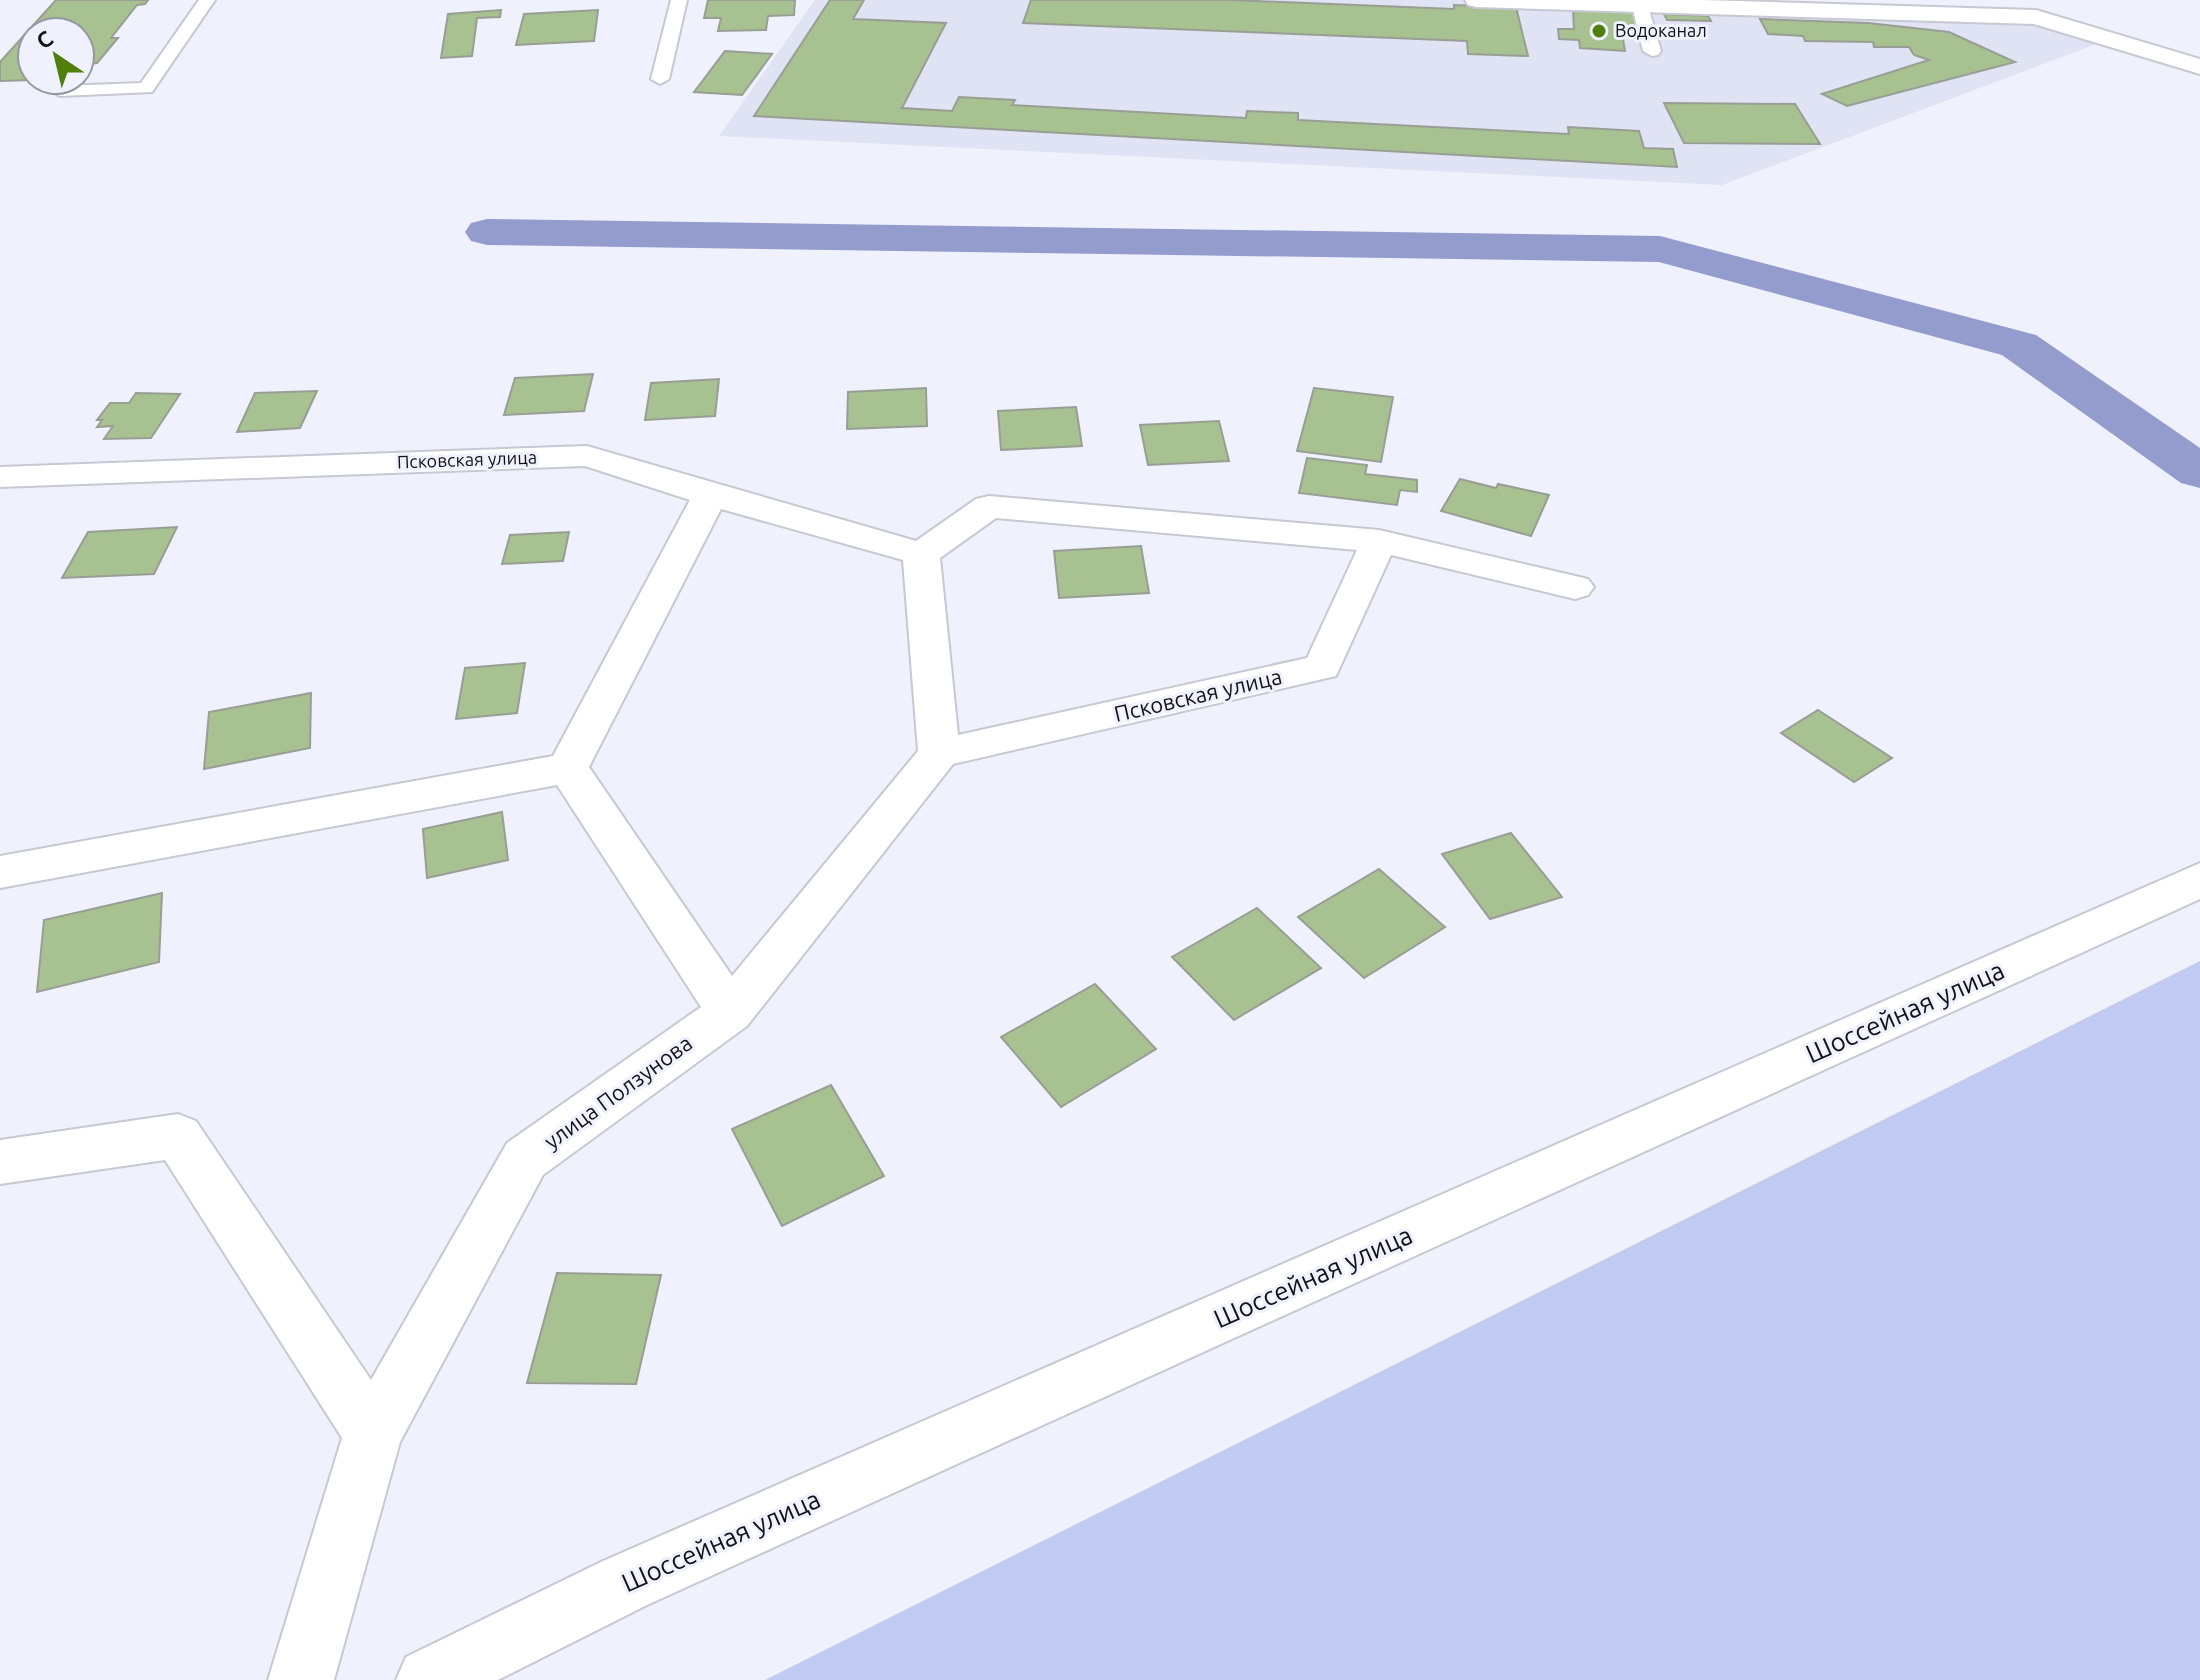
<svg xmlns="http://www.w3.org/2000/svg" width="2200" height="1680" font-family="Ubuntu,sans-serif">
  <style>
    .built { fill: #e0e3f4 }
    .green { fill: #c3caf1 }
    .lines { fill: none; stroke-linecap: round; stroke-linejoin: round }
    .canal { fill: #939ccd; fill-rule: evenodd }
    .building { fill: #a7c190; stroke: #999e95; stroke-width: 2 }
    .lane-casing { stroke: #c6c8d2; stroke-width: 4 }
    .street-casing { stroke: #c6c8d2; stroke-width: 4 }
    .secondary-casing { stroke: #c6c8d2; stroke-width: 4 }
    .lane { fill: #fff; fill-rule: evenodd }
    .street { fill: #fff; fill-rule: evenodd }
    .secondary { fill: #fff; fill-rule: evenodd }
    .poi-dot { fill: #507f0c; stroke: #eff1fc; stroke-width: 3 }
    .labels { text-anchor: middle; stroke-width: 6; stroke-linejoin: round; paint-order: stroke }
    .far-poi-label { font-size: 18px; fill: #111215; stroke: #eff1fc; text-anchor: start }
    .far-street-label { font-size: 18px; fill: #111215; stroke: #eff1fc }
    .street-label { font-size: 22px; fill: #111215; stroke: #eff1fc }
    .near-street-label { font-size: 26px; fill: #111215; stroke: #eff1fc }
  </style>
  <rect width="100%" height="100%" fill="#eff1fc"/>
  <path class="built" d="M815 0H1696L1967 7 2032 19 2099 43 1722 185 719 136Z"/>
  <path class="green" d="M2200 961V1680H765Z"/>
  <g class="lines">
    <path class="canal" d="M487 219 1660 236 2036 335 2200 448V488L2181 483 2002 355 1659 262 487 245 471 241 465 232 471 223Z"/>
  </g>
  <g class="building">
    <path d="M56 0H148L145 4 137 5 111 38H118L97 63 83 65 80 68V32H32V80L0 81V62Z"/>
    <path d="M708 0H795L794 15 768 16 766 30 718 31 721 18H704Z"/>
    <path d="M830 0H864L853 19 946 23 902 108 952 111 959 97 1015 100 1012 105 1246 118 1247 111 1298 113V120L1569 134 1568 127 1639 131 1644 148 1673 149 1677 167 754 116Z"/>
    <path d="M1031 0H1231L1454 9V5L1516 7 1528 56 1468 54 1467 41 1023 23Z"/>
    <path d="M1573 9 1635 12 1641 34 1622 33 1625 51 1580 48 1579 40 1559 39 1558 29H1574Z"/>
    <path d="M501 10 500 17 477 18 472 56 441 58 448 14Z"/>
    <path d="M598 10 594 41 516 45 524 14Z"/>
    <path d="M1664 14 1708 16 1711 21 1667 20Z"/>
    <path d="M1760 19 1868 23 1949 32 2015 62 1847 106 1822 94 1929 60 1914 55 1909 47H1874L1873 42 1805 41 1803 36 1768 34Z"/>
    <path d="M725 51 772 54 742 95 694 92Z"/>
    <path d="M1664 103 1795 104 1820 144 1684 143Z"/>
    <path d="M593 374 584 411 504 415 515 378Z"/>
    <path d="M719 379 715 416 645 420 651 383Z"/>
    <path d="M926 388 927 426 847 429 848 392Z"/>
    <path d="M1314 388 1393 397 1381 462 1297 451Z"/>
    <path d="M317 391 300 428 237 432 255 393Z"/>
    <path d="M136 393 180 394 151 438 104 439 113 426 97 427 102 420H97L110 403H129Z"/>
    <path d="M1076 407 1082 446 1001 450 998 411Z"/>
    <path d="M1219 421 1229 461 1148 465 1140 425Z"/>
    <path d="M1307 458 1367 465 1365 474 1417 480V492L1400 490 1397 505 1299 493Z"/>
    <path d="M1460 479 1496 488 1498 484 1549 495 1531 536 1441 511Z"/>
    <path d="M177 527 154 574 62 578 88 532Z"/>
    <path d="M569 532 563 561 502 564 510 535Z"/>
    <path d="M1141 546 1149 593 1059 598 1054 551Z"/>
    <path d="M525 663 517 713 456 719 465 668Z"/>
    <path d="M311 693 310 748 204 769 209 712Z"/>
    <path d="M1818 710 1892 758 1854 782 1781 733Z"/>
    <path d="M502 812 508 860 427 878 423 829Z"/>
    <path d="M1511 833 1562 897 1490 919 1442 854Z"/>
    <path d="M1379 869 1445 927 1364 978 1298 917Z"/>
    <path d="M162 893 159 962 37 992 44 920Z"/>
    <path d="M1257 908 1321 968 1234 1020 1172 957Z"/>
    <path d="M1095 984 1156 1049 1061 1107 1001 1037Z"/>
    <path d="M831 1085 884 1176 782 1226 732 1129Z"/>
    <path d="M557 1273 661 1275 636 1384 527 1383Z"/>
  </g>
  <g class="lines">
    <defs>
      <g id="lane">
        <path d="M199 0H215L152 92 60 96 51 91 60 86 141 83Z"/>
        <path d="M671 0H687L669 79 660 84 651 79Z"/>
        <path d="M1640 1 1648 6 1661 51 1658 55 1652 56 1643 51 1632 6Z"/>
      </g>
      <g id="street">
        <path d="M1465 0H1702L2036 10 2200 59V74L2034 24 1476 7 1468 5Z"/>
        <path d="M587 446 916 541 976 499 989 496 1379 530 1588 579 1594 587 1588 595 1575 599 1391 555 1336 676 953 764 747 1026 543 1175 400 1442 334 1680H268L342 1438 165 1160 0 1184V1140L178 1114 196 1121 371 1380 507 1143 701 1007 557 785 0 888V856L553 756 690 500 585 466 0 487V467ZM721 509 903 560 918 751 732 976 589 767ZM996 518 1357 550 1307 658 958 735 940 558Z"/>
      </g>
      <path id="secondary" d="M2200 863V899L647 1605 498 1680H396L406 1657 603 1561Z"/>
    </defs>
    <use href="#lane" class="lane-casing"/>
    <use href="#street" class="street-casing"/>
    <use href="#secondary" class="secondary-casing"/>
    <use href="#lane" class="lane"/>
    <use href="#street" class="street"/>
    <use href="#secondary" class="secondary"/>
  </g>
  <circle class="poi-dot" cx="1599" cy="31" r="8"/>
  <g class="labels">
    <g class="far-poi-label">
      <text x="1615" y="37">Водоканал</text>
    </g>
    <g class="far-street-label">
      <text transform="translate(467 460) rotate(-2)" y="6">Псковская улица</text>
    </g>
    <g class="street-label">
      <text transform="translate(1198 695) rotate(-13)" y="8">Псковская улица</text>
      <text transform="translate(618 1092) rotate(-36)" y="8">улица Ползунова</text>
    </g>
    <g class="near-street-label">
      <text transform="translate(1905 1012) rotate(-24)" y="9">Шоссейная улица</text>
      <text transform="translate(1313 1277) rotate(-24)" y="9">Шоссейная улица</text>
      <text transform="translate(721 1541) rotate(-24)" y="9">Шоссейная улица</text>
    </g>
  </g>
  <g transform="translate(56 56) rotate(325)"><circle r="38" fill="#eff1fc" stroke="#9698a0" stroke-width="2"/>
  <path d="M0-6L14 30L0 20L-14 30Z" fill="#507f0c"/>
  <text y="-12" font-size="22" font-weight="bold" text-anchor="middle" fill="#111215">С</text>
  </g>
</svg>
